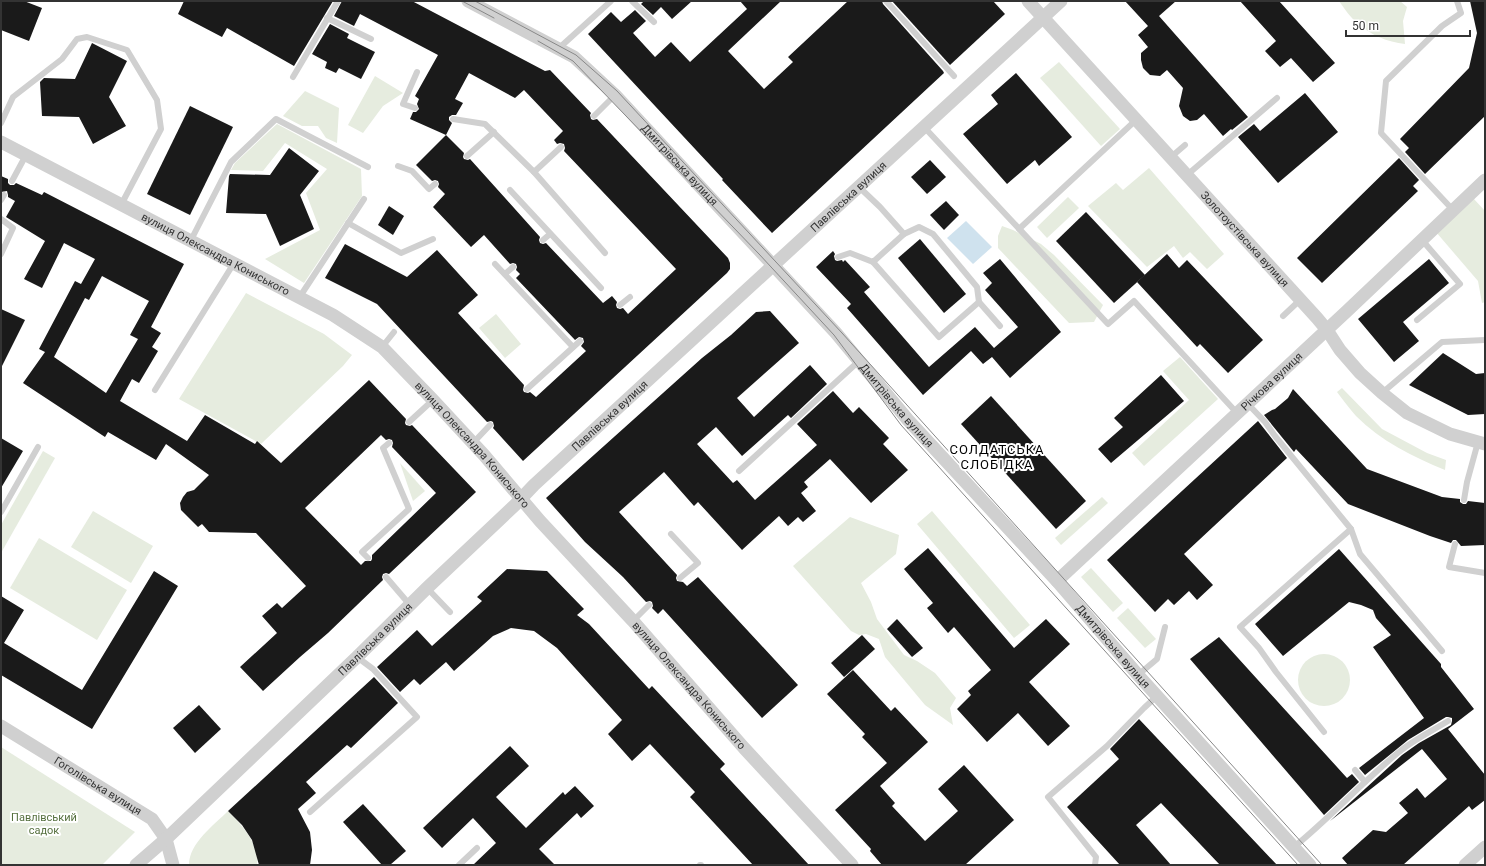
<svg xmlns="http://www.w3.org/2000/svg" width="1486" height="866" font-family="Roboto,sans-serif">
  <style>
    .green { fill: #e6ecdf }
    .water { fill: #cfe2ee }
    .building { fill: #1a1a1a; fill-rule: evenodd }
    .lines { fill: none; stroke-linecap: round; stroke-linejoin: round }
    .service { stroke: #d0d0d0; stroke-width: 6 }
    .minor { stroke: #d0d0d0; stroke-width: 13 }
    .tram { stroke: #888; stroke-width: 1 }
    .labels { text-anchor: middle; stroke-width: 4; stroke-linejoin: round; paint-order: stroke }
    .street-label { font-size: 11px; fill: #333; stroke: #fff }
    .park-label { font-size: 11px; fill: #56703f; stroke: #fff }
    .quarter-label { font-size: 13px; letter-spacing: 1px; fill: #000; stroke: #fff }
  </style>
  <rect width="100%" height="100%" fill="#fff"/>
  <g class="green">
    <path d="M1339 1H1400L1407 7 1403 21 1405 44C1387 42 1371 35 1357 23 1350 17 1344 8 1339 1Z"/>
    <path d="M1059 62 1120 129 1101 146 1040 78Z"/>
    <path d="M375 76 403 93 383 106 363 133 348 125Z"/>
    <path d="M305 91 339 108 337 143 326 138 318 126H302L283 116Z"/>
    <path d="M277 124 361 169 362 196 304 283 265 259 320 230 306 193 327 169 285 143 263 171 231 170 235 163Z"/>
    <path d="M1149 168 1224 254 1207 269 1190 252 1183 258 1174 246 1147 267 1088 206 1116 183 1123 190Z"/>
    <path d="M1068 197 1079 208 1047 238 1037 227Z"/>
    <path d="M1473 198 1485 211V302L1482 303 1478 281 1436 232Z"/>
    <path d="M1002 226 1013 230 1041 244 1054 255 1103 305 1094 322 1069 323 998 248V236Z"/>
    <path d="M246 293 324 334 352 355 343 366 261 444 179 399Z"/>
    <path d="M496 314 521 344 505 358 479 328Z"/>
    <path d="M1180 357 1218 399 1144 466 1132 453 1189 400 1163 371Z"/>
    <path d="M1342 388 1382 429 1427 453 1446 460 1445 470C1413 457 1381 441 1356 416 1349 408 1343 400 1337 392Z"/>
    <path d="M43 451 55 458 1 553V525Z"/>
    <path d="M400 463 425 491 413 501Z"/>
    <path d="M1102 497 1108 503 1061 545 1055 538Z"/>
    <path d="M93 511 153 546 131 583 71 547Z"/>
    <path d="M932 511 1030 625 1014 638 917 524Z"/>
    <path d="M850 517 899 535 896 554 861 583 871 602 877 619 904 655 917 661 935 673 956 698 950 708 953 725 925 705 885 657 879 639 866 634 859 635 851 631 793 566Z"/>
    <path d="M39 538 127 590 97 640 10 588Z"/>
    <path d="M1091 568 1123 603 1113 612 1081 577Z"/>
    <path d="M1128 608 1156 639 1145 648 1117 618Z"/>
    <circle cx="1324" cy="680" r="26"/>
    <path d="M1 747 135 832 102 865H1Z"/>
    <path d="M228 811C241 824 260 844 257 865H189C189 843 214 825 228 811Z"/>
  </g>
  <path class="water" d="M966 221 992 247 973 264 947 238Z"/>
  <g class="building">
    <path d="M1 1H24L42 8 29 41 1 30Z"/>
    <path d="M184 1H333L294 66 227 28 222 37 178 14Z"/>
    <path d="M342 1H412L545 71 550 70 591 113 590 115 591 119 593 120 597 119 728 258 730 263V269L727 273 523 461 493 428 494 426 493 422 491 421 487 422 377 304 325 278 345 244 407 277 437 250 478 295 458 313 524 385 523 390 524 392 528 393 530 392 536 397 586 351 581 346 584 342 583 338 579 337 575 340 516 278 520 274 516 270 517 267 516 264 513 263 510 264 484 235 471 247 433 207 445 194 438 187 439 184 438 181 435 180 432 181 416 165 446 135 410 119 413 112H416L419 109 417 104 419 99 415 96 438 55 360 14 354 26 334 16ZM469 73 515 98 524 90 563 131 554 140 557 144 560 143 564 144 565 148 564 151 676 269 628 314 623 308 620 309 617 308 616 305 617 302 612 296 603 303 546 243 543 244 540 243 539 240 540 237 470 159 468 160 464 159 463 157 464 153 446 135 452 123 449 120V117L452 115H456L463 103 455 99Z"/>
    <path d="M644 1H692L672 19 661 7 653 15 641 4Z"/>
    <path d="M740 1H781L728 51 764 89 793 62 788 57 848 1H882L883 4 943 71 944 73 772 233 722 180 723 179 588 34 611 12 621 22 635 10 646 21 633 33 655 57 671 42 690 62 747 9Z"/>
    <path d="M892 1H993L1005 14 950 65Z"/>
    <path d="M1125 1H1176L1159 16 1248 117 1232 130 1231 129 1223 136 1204 114 1197 120 1190 121 1183 116 1179 106 1183 88 1167 70 1160 76 1150 75 1143 68 1141 60V53L1148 47 1138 35 1148 26Z"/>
    <path d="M1240 1H1279L1335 63 1313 82 1291 58 1280 67 1265 51 1276 41Z"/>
    <path d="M1470 1H1485V116L1425 174 1405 152 1409 148 1400 139 1469 68 1477 33Z"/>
    <path d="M330 24 349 34 347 38 375 52 361 79 339 68 336 73 325 68 327 62 312 54Z"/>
    <path d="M92 43 127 61 109 97 126 126 93 144 79 117 42 116 40 82 44 78 75 79Z"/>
    <path d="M1016 73 1072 137 1039 166 1035 160 1007 184 963 134 998 104 991 95Z"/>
    <path d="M1305 93 1338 132 1278 183 1238 137 1254 124 1260 131Z"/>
    <path d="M190 106 233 127 190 215 147 194Z"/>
    <path d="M289 148 319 171 300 195 314 229 280 246 266 214 226 213 229 176 230 174 270 175Z"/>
    <path d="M1399 158 1419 180 1413 186 1418 191 1322 283 1297 258Z"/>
    <path d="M930 160 946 177 927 194 911 177Z"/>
    <path d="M1 176 8 179V183L10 185H14L16 183 42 195 44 192 184 264 151 327 161 333 152 347 158 351 139 383 132 379 120 401 187 441 205 415 255 444 257 441 281 463 369 380 406 419 405 423 406 425 410 426 412 425 476 492 389 574 386 573 383 574 382 577 383 580 328 633 300 657 263 691 240 667 277 633 262 616 277 603 282 608 306 586 256 533 209 532 202 524 198 527 181 510 180 503 183 497 187 492 194 490 209 475 166 444 156 460 108 432 105 437 23 383 45 352 39 349 75 281 81 284 95 259 64 243 42 288 24 279 45 241 6 217 15 201 8 197V195L7 191 1 192ZM102 276 149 301 130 335 138 339 106 393 54 357 85 298 89 300ZM381 435 386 440 389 439 392 440 393 443 392 447 436 493 372 555V559L371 561H365L361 565 305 508Z"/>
    <path d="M946 201 959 215 944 230 930 215Z"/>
    <path d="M389 206 404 216 393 235 378 225Z"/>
    <path d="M1086 212 1145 275 1114 303 1056 241Z"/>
    <path d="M920 239 966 294 944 313 898 258Z"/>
    <path d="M833 251 835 254 834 256 835 260 837 261 842 260 843 262 845 260 870 287 864 292 929 367 975 327 994 348 1018 327 985 290 992 283 983 273 1000 259 1061 332 1010 378 992 357 983 364 971 351 923 395 847 308 851 304 816 267Z"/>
    <path d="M1167 254 1179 268 1187 260 1263 340 1228 373 1200 344 1197 347 1137 282Z"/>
    <path d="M1429 259 1449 283 1403 322 1419 341 1394 362 1358 319Z"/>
    <path d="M1 309 25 320 1 368Z"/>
    <path d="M770 311 799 343 737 398 754 417 810 365 827 384 791 418 788 415 742 456 716 427 697 444 733 483 737 480 755 500 817 445 797 424 833 391 853 413 859 407 889 438 883 444 908 470 871 503 830 459 804 482 808 487 801 493 816 511 803 522 798 517 788 526 779 516 742 550 698 502 694 506 664 472 619 512 677 575 676 578 677 581 683 582 687 586 698 577 798 685 762 718 663 609 658 614 652 608 653 606 652 602 650 601 646 602 623 577 585 542 546 498 702 358 731 335 756 312Z"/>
    <path d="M1443 353 1476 374 1485 373V414L1468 415 1409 385Z"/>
    <path d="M1161 375 1184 401 1111 463 1098 449 1123 427 1114 418Z"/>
    <path d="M1293 389 1367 469 1442 497 1460 499V502L1463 504H1466L1468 501 1485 503V545L1461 546 1456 540H1453L1451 543 1430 536 1348 504 1296 449 1294 452 1264 415 1272 410 1275 409 1288 398Z"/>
    <path d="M991 396 1086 501 1056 529 961 424Z"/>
    <path d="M1258 421 1287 458 1184 554 1213 585 1197 600 1189 591 1174 605 1168 599 1155 612 1107 560Z"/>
    <path d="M1 438 23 451 1 488Z"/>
    <path d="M928 548 1014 648 1046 619 1070 644 1029 682 1070 726 1048 746 1018 713 987 742 957 709 971 695 968 691 991 670 954 627 948 633 927 608 933 603 904 569Z"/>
    <path d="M1339 549 1441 664V667L1474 709 1448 729 1485 775V800L1472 810 1469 806 1403 865H1348L1342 858 1373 830 1386 832 1408 813 1399 803 1417 788 1425 798 1447 779 1422 749 1330 821 1402 755 1419 743 1451 725 1452 721V718L1448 717H1446L1408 740 1365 775 1359 768 1424 718 1373 647 1391 635 1376 618 1373 610 1361 605 1349 602 1283 656 1255 624Z"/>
    <path d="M507 569 547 571 584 609 577 615 589 624 649 689 652 686 725 764 720 769 809 865H753L690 797 695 792 650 744 632 761 608 734 622 720 557 648 534 631 511 628 493 636 454 671 446 662 420 685 414 679 400 692 377 667 417 630 432 646 482 601 477 597Z"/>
    <path d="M154 571 178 586 92 729 1 675V596L24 610 4 643 82 690Z"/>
    <path d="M897 619 923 648 912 657 887 629Z"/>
    <path d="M862 635 875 649 844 677 831 663Z"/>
    <path d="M1219 637 1347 778 1352 774 1359 782 1324 815 1190 659Z"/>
    <path d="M853 670 891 711 895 707 928 742 880 786 895 803 892 806 925 841 958 811 938 789 964 765 1014 820 965 865H882L870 851 871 849 835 810 887 763 862 737 865 734 827 694Z"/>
    <path d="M374 677 398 703 351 748 347 745 306 782 316 793 298 809 310 832 312 850 310 865H259L252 840 242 825 228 811Z"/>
    <path d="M199 705 221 729 195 753 173 728Z"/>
    <path d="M1139 719 1277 865H1220L1161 803 1136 825 1171 865H1120L1067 807 1119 759 1110 749Z"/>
    <path d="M510 746 529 766 496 797 526 828 563 792 565 795 575 786 594 806 581 818 577 813 539 849 555 865H473L496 843 473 818 442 848 423 828Z"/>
    <path d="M363 804 406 851 390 865H382L343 822Z"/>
  </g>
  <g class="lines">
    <g class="service">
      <path d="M632 1 654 22"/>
      <path d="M886 1 954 76"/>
      <path d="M327 18 371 39"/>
      <path d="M558 49 611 1"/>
      <path d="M293 77 338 1"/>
      <path d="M415 108 403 104 417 72"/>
      <path d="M594 116 615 95"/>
      <path d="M453 119 485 124 534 172"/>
      <path d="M1 123 13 97 62 59 77 39 87 37 127 50 157 100 161 129 121 205"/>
      <path d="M924 127 1108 324 1134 301 1237 413"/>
      <path d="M561 147 534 172 605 253"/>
      <path d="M467 156 494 132"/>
      <path d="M1171 157 1185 145"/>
      <path d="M398 166 412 171 429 189 435 184"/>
      <path d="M1187 175 1277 98"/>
      <path d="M12 181 26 155"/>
      <path d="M510 190 601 288"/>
      <path d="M1 200 4 195"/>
      <path d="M1453 210 1381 133 1386 81 1442 26 1461 13 1457 1"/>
      <path d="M1 219 13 228 1 254"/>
      <path d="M348 223 401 253 433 239"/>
      <path d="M1019 229 1136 120"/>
      <path d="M904 234 919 227 933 234 977 287 979 302 1000 326"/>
      <path d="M543 240 550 234"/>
      <path d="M190 242 231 162 276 119 368 167"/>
      <path d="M838 257 850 253 873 262 904 234 880 207 859 187"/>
      <path d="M873 262 939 337 979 302"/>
      <path d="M495 264 573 347"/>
      <path d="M505 274 513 267"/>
      <path d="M299 298 364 199"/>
      <path d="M620 305 630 297"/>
      <path d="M1283 316 1300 300"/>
      <path d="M1417 320 1460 284 1422 240"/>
      <path d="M382 347 394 332"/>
      <path d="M527 389 580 341"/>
      <path d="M155 390 234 263"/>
      <path d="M1382 393 1442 342 1485 340"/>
      <path d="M1247 403 1265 422 1275 436 1351 529"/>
      <path d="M409 422 433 400"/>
      <path d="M473 443 490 425"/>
      <path d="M739 471 859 361"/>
      <path d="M1464 500 1467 482 1478 442"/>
      <path d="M1 512 38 447"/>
      <path d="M671 534 698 563 680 578"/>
      <path d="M1455 544 1449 567 1485 573"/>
      <path d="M368 558 362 552 409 509 383 448 389 443"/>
      <path d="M386 577 410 605"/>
      <path d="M427 588 450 612"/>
      <path d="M633 621 649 605"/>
      <path d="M1138 675 1157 659 1165 627"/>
      <path d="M1324 732 1276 672 1259 648 1240 627 1351 529 1360 554 1442 651"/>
      <path d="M1355 770 1365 782"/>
      <path d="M310 812 417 717 373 669 357 657"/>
      <path d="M1294 847C1331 817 1362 782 1399 752 1413 740 1432 731 1448 721"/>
      <path d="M459 865 477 848"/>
      <path d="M700 865H701"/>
      <path d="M1095 865 1096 857 1048 797 1107 746 1144 708 1157 696"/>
    </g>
    <g class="minor">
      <path id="s1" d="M468 1 574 57 615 95 836 333 908 420 1057 581 1138 675 1310 865"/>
      <path id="s2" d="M1028 1 1317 318 1327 330 1340 350 1360 373 1382 393 1407 413 1450 434 1485 444"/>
      <path id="s3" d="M1 142 333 315 382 347 433 400 484 455 540 521 633 621 744 748 852 865"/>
      <path id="s4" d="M1057 581 1347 311 1485 180"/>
      <path id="s5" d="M1 726 152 819 166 839 173 865"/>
      <path id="s6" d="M136 865 166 839 357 657 427 588 515 505 534 485 1061 1"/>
      <path d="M1465 865 1485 847"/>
    </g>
    <g class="tram">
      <path d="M462 1 494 18"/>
      <path d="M475 1 576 55 617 91 842 333 1322 865"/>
      <path d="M538 41 573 61 759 254 834 335 901 425 1298 865"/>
    </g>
  </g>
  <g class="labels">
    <g class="street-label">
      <text dy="4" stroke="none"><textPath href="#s1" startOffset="271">Дмитрівська вулиця</textPath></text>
      <text dy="4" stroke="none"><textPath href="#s6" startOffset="977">Павлівська вулиця</textPath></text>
      <text dy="4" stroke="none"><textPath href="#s2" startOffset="322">Золотоустівська вулиця</textPath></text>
      <text dy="4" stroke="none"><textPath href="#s3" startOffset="242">вулиця Олександра Кониського</textPath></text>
      <text dy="4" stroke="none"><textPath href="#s4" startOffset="293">Річкова вулиця</textPath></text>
      <text dy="4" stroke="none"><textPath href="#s1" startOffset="595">Дмитрівська вулиця</textPath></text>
      <text dy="4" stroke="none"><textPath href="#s6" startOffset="653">Павлівська вулиця</textPath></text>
      <text dy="4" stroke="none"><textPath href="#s3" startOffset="566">вулиця Олександра Кониського</textPath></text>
      <text dy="4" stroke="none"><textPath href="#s6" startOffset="329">Павлівська вулиця</textPath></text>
      <text dy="4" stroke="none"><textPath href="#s1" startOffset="919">Дмитрівська вулиця</textPath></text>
      <text dy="4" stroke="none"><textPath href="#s3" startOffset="890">вулиця Олександра Кониського</textPath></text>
      <text dy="4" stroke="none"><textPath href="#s5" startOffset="114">Гоголівська вулиця</textPath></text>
    </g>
    <g class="park-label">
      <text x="44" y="821">Павлівський<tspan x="44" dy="13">садок</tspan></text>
    </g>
    <g class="quarter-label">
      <text x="997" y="454">СОЛДАТСЬКА<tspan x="997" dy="15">СЛОБІДКА</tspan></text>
    </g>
  </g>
  <rect width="1486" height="866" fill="none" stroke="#333333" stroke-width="4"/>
  <path d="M1346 30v6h124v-6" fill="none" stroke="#333333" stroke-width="2"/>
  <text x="1352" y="30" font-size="12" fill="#333333" stroke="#ffffff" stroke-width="3" paint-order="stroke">50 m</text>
</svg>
